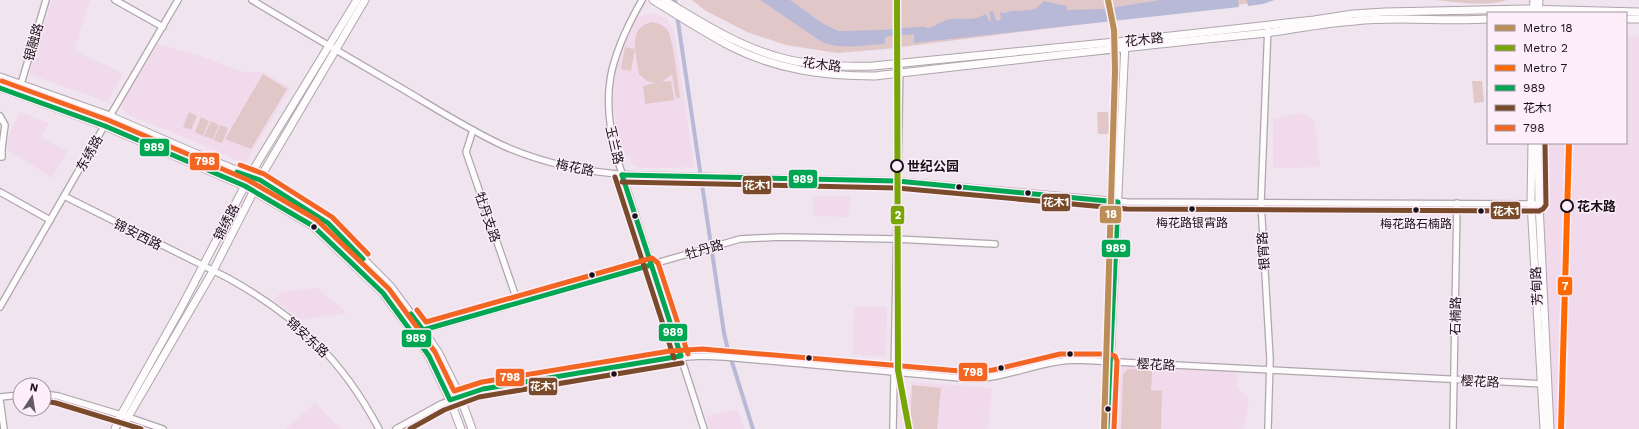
<svg xmlns="http://www.w3.org/2000/svg" width="1639" height="429" font-family="'Work Sans','Noto Sans SC',sans-serif">
  <style>
    .built { fill: #f0daec }
    .green { fill: #e1c7c7 }
    .water { fill: #b7b9d7 }
    .lines { fill: none; stroke-linecap: round; stroke-linejoin: round }
    .canal { stroke: #b7b9d7; stroke-width: 4 }
    .river { stroke: #b7b9d7; stroke-width: 7 }
    .minor-casing { stroke: #afa5ad; stroke-width: 8 }
    .major-casing { stroke: #afa5ad; stroke-width: 9 }
    .minor { stroke: #fdfbfc; stroke-width: 5.5 }
    .major { stroke: #fdfbfc; stroke-width: 7 }
    .bus-1-casing { stroke: #fdeefa; stroke-width: 8 }
    .bus-2-casing { stroke: #fdeefa; stroke-width: 8 }
    .bus-3-casing { stroke: #fdeefa; stroke-width: 8 }
    .bus-1 { stroke: #00a651; stroke-width: 5 }
    .bus-2 { stroke: #7a4b2a; stroke-width: 5 }
    .bus-3 { stroke: #f26522; stroke-width: 5 }
    .metro-1-casing { stroke: #fdeefa; stroke-width: 9 }
    .metro-2-casing { stroke: #fdeefa; stroke-width: 9 }
    .metro-3-casing { stroke: #fdeefa; stroke-width: 9 }
    .metro-1 { stroke: #ba8e56; stroke-width: 6 }
    .metro-2 { stroke: #78a606; stroke-width: 6 }
    .metro-3 { stroke: #ff6900; stroke-width: 6 }
    .stop-dot { fill: #fdeefa; stroke: #191117; stroke-width: 2 }
    .bus-dot { fill: #191117; stroke: #fdeefa; stroke-width: 1.5 }
    .labels { text-anchor: middle; stroke-width: 3; stroke-linejoin: round; paint-order: stroke }
    .bus-label { font-size: 12px; fill: #191117; stroke: #fdeefa }
    .street-label { font-size: 13px; fill: #191117; stroke: #fdeefa }
    .stop-label { font-size: 13px; font-weight: bold; fill: #191117; stroke: #fdeefa; text-anchor: start }
    .line-badge { stroke: #fdeefa; stroke-width: 1.5 }
    .badge-label { font-size: 11px; text-anchor: middle; font-weight: bold; fill: #fff }
  </style>
  <rect width="100%" height="100%" fill="#f0e4ee"/>
  <g class="built">
    <path d="M52 0H90L74 51 123 73 107 102 29 74Z"/>
    <path d="M651 13 666 18 674 31 694 167 641 168 634 165 624 153 617 133 613 105 615 74 618 59 635 20 640 16Z"/>
    <path d="M1626 36 1639 37V429H1552L1544 314 1543 143H1626Z"/>
    <path d="M158 44 200 56 244 72H263L291 88 246 162 234 159 189 139 126 114 121 105Z"/>
    <path d="M20 112 49 123 41 138 67 151 52 178 4 147Z"/>
    <path d="M1300 113 1314 120 1320 167 1273 168V119Z"/>
    <path d="M813 196H851L849 217 813 216Z"/>
    <path d="M317 288 347 313 301 320 274 300 281 292Z"/>
    <path d="M854 306 887 307 886 356 853 355Z"/>
    <path d="M1124 365 1237 371V387L1249 400 1244 429H1114L1117 372 1119 368Z"/>
    <path d="M911 382 992 388 988 429H907Z"/>
    <path d="M315 403 341 429H286Z"/>
    <path d="M737 409 744 429H709L706 416Z"/>
  </g>
  <g class="green">
    <path d="M692 0H1276L885 49 837 53 786 45 747 32 706 11Z"/>
    <path d="M1435 0H1506C1490 7 1454 2 1435 0Z"/>
    <path d="M652 22C658 23 664 25 668 31 673 39 678 85 680 98H676L672 74 662 82 671 81 674 100 645 104 643 86 656 83 647 81 639 74C637 56 626 27 652 22Z"/>
    <path d="M625 47 635 49 631 71 621 69Z"/>
    <path d="M263 74 287 89 251 149 225 139Z"/>
    <path d="M1472 81H1482L1484 102 1474 103Z"/>
    <path d="M189 112 197 116 191 130 183 127Z"/>
    <path d="M1097 112H1108L1109 134H1098Z"/>
    <path d="M201 117 209 121 203 136 195 132Z"/>
    <path d="M211 121 219 125 213 139 204 136Z"/>
    <path d="M220 125 228 128 222 143 214 140Z"/>
    <path d="M1129 369 1152 371 1151 390 1162 391 1161 429H1121L1123 374 1127 370Z"/>
    <path d="M912 385 941 388 937 429H910Z"/>
  </g>
  <g class="water">
    <path d="M760 0H790L822 23 838 31 885 30V44C864 45 842 50 822 42Z"/>
    <path d="M1160 0H1238L1239 7 914 43V29C921 28 930 29 936 25 941 23 944 20 950 19 965 17 971 22 986 14L989 21 991 20 989 12 993 11 996 20 999 21 1001 18 1000 12 1005 13C1017 7 1035 16 1043 1L1067 6V10L1103 9Z"/>
    <path d="M1247 0H1274L1263 4 1248 6Z"/>
  </g>
  <g class="lines">
    <g class="canal">
      <path d="M675 0 676 8"/>
      <path d="M677 15 724 333 727 346 753 429"/>
    </g>
    <path class="river" d="M876 34 923 30"/>
    <defs>
      <g id="minor">
        <path d="M115 0 163 27"/>
        <path d="M252 0C300 29 348 57 396 85 432 106 467 129 504 146 545 164 590 173 634 175L897 181 1127 202 1539 204"/>
        <path d="M642 0C609 58 599 95 618 161L704 429"/>
        <path d="M1268 25 1261 202 1270 359 1268 429"/>
        <path d="M21 84 46 0"/>
        <path d="M0 116 5 125 2 148V157H0"/>
        <path d="M473 130 466 152 518 303"/>
        <path d="M0 192 50 220"/>
        <path d="M64 196 228 278C296 316 342 359 379 429"/>
        <path d="M0 307 110 116 178 0"/>
        <path d="M423 330 740 239 781 237 896 239 995 244"/>
        <path d="M44 394 58 396 128 417 163 429"/>
        <path d="M0 397 20 395"/>
        <path d="M0 400 4 429"/>
        <path d="M396 429 441 404 477 390 671 358 702 356 725 357 972 379C1009 378 1041 360 1078 360L1544 384"/>
        <path d="M893 429 900 64"/>
        <path d="M1453 429 1457 203"/>
      </g>
      <g id="major">
        <path d="M653 0C679 16 705 33 732 47 778 70 824 76 874 76 1005 61 1135 46 1266 33 1295 29 1325 23 1355 21 1399 16 1444 22 1488 19"/>
        <path d="M664 0C701 22 739 47 782 58 812 66 842 67 873 66L1125 41 1314 20 1353 14 1385 12 1526 9 1639 12"/>
        <path d="M1533 13 1534 0"/>
        <path d="M1538 13 1539 0"/>
        <path d="M1626 19H1639"/>
        <path d="M0 77 110 116 190 151 260 180 328 223 391 287 423 330 438 352 460 396 472 429"/>
        <path d="M0 88 10 91 105 126 245 186 313 226 383 293 415 336 429 356 450 400 461 429"/>
        <path d="M1532 143 1531 203 1544 429"/>
        <path d="M1538 143 1539 204 1550 429"/>
        <path d="M115 429 121 415 181 308 253 170 357 0"/>
        <path d="M124 429 128 417 213 271 263 173 365 0"/>
        <path d="M1107 429 1125 43"/>
      </g>
    </defs>
    <use href="#minor" class="minor-casing"/>
    <use href="#major" class="major-casing"/>
    <use href="#minor" class="minor"/>
    <use href="#major" class="major"/>
    <defs>
      <g id="bus-1">
        <path d="M0 88 105 126 245 186 313 226 383 293 429 356 450 400 483 389 681 356 622 175"/>
        <path d="M237 172 260 180 328 223 363 259"/>
        <path d="M622 175 897 181 1118 202 1107 429"/>
        <path d="M411 314 423 330 651 265"/>
      </g>
      <g id="bus-2">
        <path d="M615 177 674 358"/>
        <path d="M622 182 897 188 1127 209 1539 211 1543 209 1546 205 1545 143"/>
        <path d="M44 401 56 403 141 429"/>
        <path d="M410 429 444 410 479 397 682 363"/>
      </g>
      <g id="bus-3">
        <path d="M2 81 108 120 248 180 317 220 389 289 435 352 454 391 482 382 670 351 702 349 972 372 993 370 1060 354H1110L1115 356 1117 361 1114 429"/>
        <path d="M240 165 264 174 332 217 368 254"/>
        <path d="M417 310 426 322 652 258 658 263 688 354"/>
      </g>
    </defs>
    <use href="#bus-1" class="bus-1-casing"/>
    <use href="#bus-2" class="bus-2-casing"/>
    <use href="#bus-3" class="bus-3-casing"/>
    <use href="#bus-1" class="bus-1"/>
    <use href="#bus-2" class="bus-2"/>
    <use href="#bus-3" class="bus-3"/>
    <defs>
      <path id="metro-1" d="M1104 429 1115 70 1114 30 1108 0"/>
      <path id="metro-2" d="M897 0 898 370 909 429"/>
      <path id="metro-3" d="M1561 429 1569 143"/>
    </defs>
    <use href="#metro-1" class="metro-1-casing"/>
    <use href="#metro-2" class="metro-2-casing"/>
    <use href="#metro-3" class="metro-3-casing"/>
    <use href="#metro-1" class="metro-1"/>
    <use href="#metro-2" class="metro-2"/>
    <use href="#metro-3" class="metro-3"/>
  </g>
  <g class="stop-dot">
    <circle cx="897" cy="166" r="6"/>
    <circle cx="1567" cy="206" r="6"/>
  </g>
  <g class="bus-dot">
    <circle cx="959" cy="187" r="3.5"/>
    <circle cx="1028" cy="193" r="3.5"/>
    <circle cx="1192" cy="209" r="3.5"/>
    <circle cx="1416" cy="210" r="3.5"/>
    <circle cx="1481" cy="211" r="3.5"/>
    <circle cx="635" cy="216" r="3.5"/>
    <circle cx="314" cy="227" r="3.5"/>
    <circle cx="592" cy="275" r="3.5"/>
    <circle cx="1070" cy="354" r="3.5"/>
    <circle cx="809" cy="358" r="3.5"/>
    <circle cx="1001" cy="368" r="3.5"/>
    <circle cx="614" cy="374" r="3.5"/>
    <circle cx="1108" cy="409" r="3.5"/>
  </g>
  <g class="labels">
    <g class="bus-label">
      <text x="1192" y="227">梅花路银霄路</text>
      <text x="1416" y="228">梅花路石楠路</text>
    </g>
    <g class="street-label">
      <text transform="translate(1144 39) rotate(-6)" y="5">花木路</text>
      <text transform="translate(33 42) rotate(-74)" y="5">银融路</text>
      <text transform="translate(822 64) rotate(7)" y="5">花木路</text>
      <text transform="translate(615 145) rotate(77)" y="5">玉兰路</text>
      <text transform="translate(89 153) rotate(-60)" y="5">东绣路</text>
      <text transform="translate(575 167) rotate(11)" y="5">梅花路</text>
      <text transform="translate(488 217) rotate(71)" y="5">牡丹支路</text>
      <text transform="translate(226 222) rotate(-62)" y="5">锦绣路</text>
      <text transform="translate(138 234) rotate(27)" y="5">锦安西路</text>
      <text transform="translate(704 249) rotate(-16)" y="5">牡丹路</text>
      <text transform="translate(1263 251) rotate(-94)" y="5">银宵路</text>
      <text transform="translate(1536 286) rotate(-93)" y="5">芳甸路</text>
      <text transform="translate(1455 316) rotate(-89)" y="5">石楠路</text>
      <text transform="translate(308 337) rotate(43)" y="5">锦安东路</text>
      <text transform="translate(1156 364) rotate(3)" y="5">樱花路</text>
      <text transform="translate(1480 381) rotate(3)" y="5">樱花路</text>
    </g>
    <g class="stop-label">
      <text x="907" y="171">世纪公园</text>
      <text x="1577" y="211">花木路</text>
    </g>
  </g>
  <g class="line-badge">
    <rect x="139" y="138" width="31" height="19" rx="4" fill="#00a651"/>
    <rect x="189" y="152" width="31" height="19" rx="4" fill="#f26522"/>
    <rect x="788" y="169" width="30" height="20" rx="4" fill="#00a651"/>
    <rect x="742" y="175" width="30" height="20" rx="4" fill="#7a4b2a"/>
    <rect x="1041" y="193" width="30" height="19" rx="4" fill="#7a4b2a"/>
    <rect x="1490" y="201" width="31" height="19" rx="4" fill="#7a4b2a"/>
    <rect x="1099" y="205" width="23" height="19" rx="4" fill="#ba8e56"/>
    <rect x="890" y="205" width="15" height="20" rx="4" fill="#78a606"/>
    <rect x="1101" y="239" width="30" height="19" rx="4" fill="#00a651"/>
    <rect x="1557" y="276" width="16" height="20" rx="4" fill="#ff6900"/>
    <rect x="658" y="323" width="30" height="19" rx="4" fill="#00a651"/>
    <rect x="401" y="329" width="31" height="19" rx="4" fill="#00a651"/>
    <rect x="958" y="362" width="30" height="20" rx="4" fill="#f26522"/>
    <rect x="495" y="368" width="30" height="19" rx="4" fill="#f26522"/>
    <rect x="528" y="377" width="30" height="19" rx="4" fill="#7a4b2a"/>
  </g>
  <g class="badge-label">
    <text x="154" y="151">989</text>
    <text x="205" y="165">798</text>
    <text x="803" y="183">989</text>
    <text x="757" y="189">花木1</text>
    <text x="1056" y="206">花木1</text>
    <text x="1506" y="215">花木1</text>
    <text x="1111" y="218">18</text>
    <text x="898" y="219">2</text>
    <text x="1116" y="252">989</text>
    <text x="1565" y="290">7</text>
    <text x="673" y="336">989</text>
    <text x="416" y="342">989</text>
    <text x="973" y="376">798</text>
    <text x="510" y="381">798</text>
    <text x="543" y="390">花木1</text>
  </g>
  <rect x="1487" y="12" width="140" height="132" fill="#fdeefa" stroke="#a2969f"/>
  <rect x="1495" y="25" width="20" height="6" fill="#ba8e56" stroke="#a2969f"/>
  <text x="1523" y="32" font-size="12" fill="#191117">Metro 18</text>
  <rect x="1495" y="45" width="20" height="6" fill="#78a606" stroke="#a2969f"/>
  <text x="1523" y="52" font-size="12" fill="#191117">Metro 2</text>
  <rect x="1495" y="65" width="20" height="6" fill="#ff6900" stroke="#a2969f"/>
  <text x="1523" y="72" font-size="12" fill="#191117">Metro 7</text>
  <rect x="1495" y="85" width="20" height="6" fill="#00a651" stroke="#a2969f"/>
  <text x="1523" y="92" font-size="12" fill="#191117">989</text>
  <rect x="1495" y="105" width="20" height="6" fill="#7a4b2a" stroke="#a2969f"/>
  <text x="1523" y="112" font-size="12" fill="#191117">花木1</text>
  <rect x="1495" y="125" width="20" height="6" fill="#f26522" stroke="#a2969f"/>
  <text x="1523" y="132" font-size="12" fill="#191117">798</text>
  <g transform="translate(32 397) rotate(12)"><circle r="19" fill="#fdeefa" stroke="#a2969f"/>
  <path d="M0-3L7 15L0 10L-7 15Z" fill="#645b62"/>
  <text y="-6" font-size="11" font-weight="bold" text-anchor="middle" fill="#191117">N</text>
  </g>
</svg>
